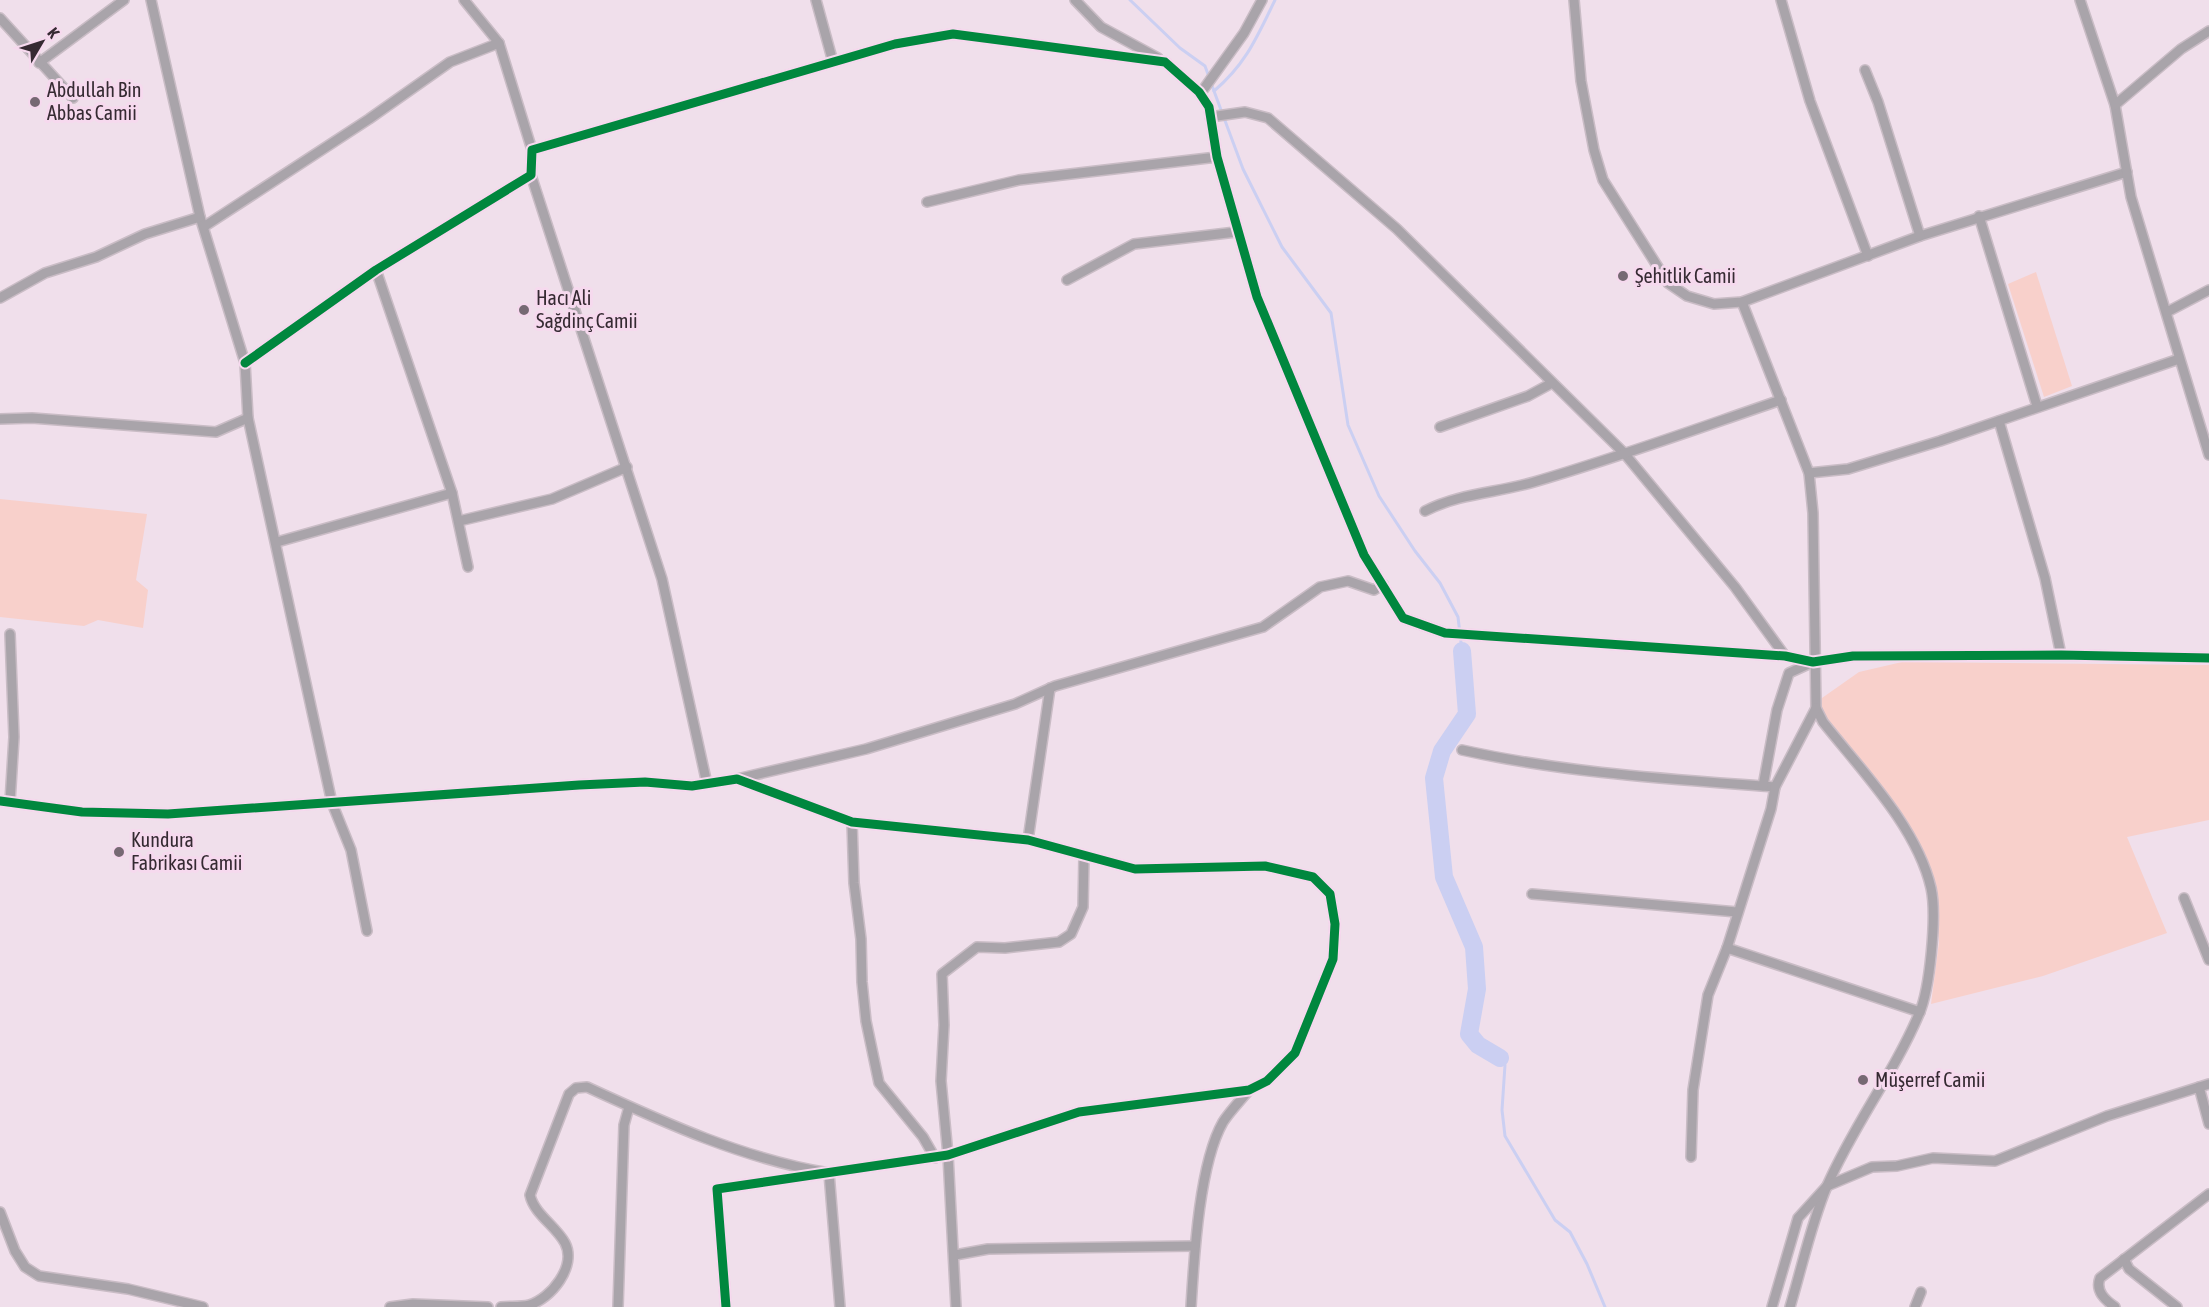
<svg xmlns="http://www.w3.org/2000/svg" width="2209" height="1307" font-family="'Asap Condensed',sans-serif">
  <style>
    .green { fill: #f8d0cb }
    .lines { fill: none; stroke-linecap: round; stroke-linejoin: round }
    .stream { stroke: #cbcff2; stroke-width: 3 }
    .river { stroke: #cbcff2; stroke-width: 18 }
    .minor-casing { stroke: #c9bcc5; stroke-width: 12 }
    .minor { stroke: #a9a4aa; stroke-width: 9 }
    .cycleway-casing { stroke: #f6d9ee; stroke-width: 13 }
    .cycleway { stroke: #00873e; stroke-width: 9 }
    .poi-dot { fill: #766973; stroke: #f6d9ee; stroke-width: 2 }
    .labels { text-anchor: middle; stroke-width: 6; stroke-linejoin: round; paint-order: stroke }
    .poi-label { font-size: 20px; fill: #352a32; stroke: #f6d9ee; text-anchor: start }
  </style>
  <rect width="100%" height="100%" fill="#f0dfeb"/>
  <g class="green">
    <path d="M2036 272 2072 386 2044 397 2008 284Z"/>
    <path d="M0 499 147 514 136 580 148 590 143 628 98 620 84 626 0 617Z"/>
    <path d="M1902 662 2209 665V820L2127 837 2167 933 2043 976 1931 1004 1939 942 1932 872 1903 820 1819 710 1822 698 1859 672Z"/>
  </g>
  <g class="lines">
    <g class="stream">
      <path d="M1130 0 1180 48 1205 66 1209 77"/>
      <path d="M1211 83 1243 169 1282 247 1331 313 1348 425 1379 496 1415 551 1440 583 1458 617 1462 651"/>
      <path d="M1214 91C1246 64 1257 37 1275 0"/>
      <path d="M1500 1058 1505 1065 1502 1110 1505 1136 1555 1220 1570 1232 1587 1264 1605 1307"/>
    </g>
    <path class="river" d="M1462 651 1467 714 1442 751 1434 778 1444 877 1474 947 1477 989 1469 1034 1478 1045 1500 1058"/>
    <defs>
      <g id="minor">
        <path d="M151 0 200 217 245 363 248 418 332 803 351 850 367 931"/>
        <path d="M464 0 499 43 532 150"/>
        <path d="M816 0 833 62"/>
        <path d="M1075 0 1101 27 1158 58"/>
        <path d="M1574 0 1581 81 1594 150 1603 180 1668 283 1687 296 1714 304 1742 302 1920 236 2127 172"/>
        <path d="M1781 0 1810 101 1868 256"/>
        <path d="M2080 0 2115 105 2131 197 2209 455"/>
        <path d="M0 18 73 98"/>
        <path d="M39 63 124 0"/>
        <path d="M1865 70 1878 102 1920 236"/>
        <path d="M1199 92 1203 90 1244 33 1262 0"/>
        <path d="M2115 105 2181 49 2209 31"/>
        <path d="M1210 117 1245 112 1268 118 1397 229 1624 453 1735 587 1785 656"/>
        <path d="M531 175 662 579 707 784"/>
        <path d="M927 202 1019 180 1217 157"/>
        <path d="M1979 216 2037 406"/>
        <path d="M205 226 369 119 450 62 499 43"/>
        <path d="M376 270 452 493 468 567"/>
        <path d="M1067 280 1134 244 1236 232"/>
        <path d="M0 298 45 273 96 257 145 234 200 217"/>
        <path d="M1742 302 1809 473 1813 513 1816 708 1823 722C1861 770 1917 827 1931 888 1937 915 1930 989 1919 1014 1894 1073 1853 1126 1827 1186 1811 1224 1802 1267 1790 1307"/>
        <path d="M2167 312 2209 290"/>
        <path d="M245 363 376 270 531 175 532 150 895 44 953 34 1165 62 1199 92 1209 107 1217 157 1257 297 1364 555 1403 618 1445 633 1785 656 1813 662 1853 656 2061 655 2209 658"/>
        <path d="M0 419 32 418 216 432 248 418"/>
        <path d="M1999 421 2045 578 2061 655"/>
        <path d="M1440 427 1528 396 1552 383"/>
        <path d="M1809 473 1848 469 1940 441 2179 359"/>
        <path d="M1425 511C1460 493 1497 493 1534 482 1617 458 1699 428 1781 400"/>
        <path d="M459 521 552 499 627 467"/>
        <path d="M277 542 452 493"/>
        <path d="M10 634 14 737 10 802"/>
        <path d="M1462 750C1565 773 1670 779 1775 787"/>
        <path d="M737 779 866 749 1015 704 1055 686 1263 627 1320 587 1348 581 1374 590 1383 584"/>
        <path d="M1763 786 1777 710 1789 673 1813 662"/>
        <path d="M0 801 82 812 168 814 579 785 645 782 692 786 737 779 852 822 1028 840 1135 869 1265 866 1313 877 1330 894 1335 924 1333 959 1295 1053 1267 1081 1249 1090 1079 1112 948 1155 717 1189 726 1307"/>
        <path d="M852 822 854 883 861 939 862 982 866 1021 879 1083 923 1137 935 1158"/>
        <path d="M1028 840 1050 688"/>
        <path d="M1532 894 1737 912"/>
        <path d="M2184 898 2209 960"/>
        <path d="M1727 948 1920 1012"/>
        <path d="M2199 1087 2209 1124"/>
        <path d="M1691 1157 1693 1090 1708 995 1727 948 1771 809 1775 787 1816 708"/>
        <path d="M0 1212 15 1251 25 1267 39 1276 128 1289 203 1307"/>
        <path d="M955 1255 988 1249 1195 1246"/>
        <path d="M2124 1259 2129 1269 2177 1307"/>
        <path d="M390 1307 413 1304 488 1307"/>
        <path d="M501 1307C510 1306 521 1307 529 1305 551 1299 577 1266 565 1243 556 1226 534 1214 530 1195L569 1094 576 1088 587 1087C665 1123 744 1159 829 1173L840 1307"/>
        <path d="M618 1307 624 1125 629 1107"/>
        <path d="M956 1307 948 1155 941 1081 944 1025 942 974 977 947 1005 948 1059 942 1071 934 1083 907 1084 857"/>
        <path d="M1191 1307C1194 1258 1199 1164 1223 1122 1230 1111 1241 1100 1249 1090"/>
        <path d="M1772 1307 1798 1218 1827 1186 1872 1167 1897 1166 1933 1158 1995 1161 2107 1116 2209 1084"/>
        <path d="M1915 1307 1921 1292"/>
        <path d="M2115 1307C2105 1300 2095 1291 2100 1278L2209 1194"/>
      </g>
    </defs>
    <use href="#minor" class="minor-casing"/>
    <use href="#minor" class="minor"/>
    <defs>
      <g id="cycleway">
        <path d="M245 363 376 270 531 175 532 150 895 44 953 34 1165 62 1199 92 1209 107 1217 157 1257 297 1364 555 1403 618 1445 633 1785 656 1813 662 1853 656 2061 655 2209 658"/>
        <path d="M0 801 82 812 168 814 579 785 645 782 692 786 737 779 852 822 1028 840 1135 869 1265 866 1313 877 1330 894 1335 924 1333 959 1295 1053 1267 1081 1249 1090 1079 1112 948 1155 717 1189 726 1307"/>
      </g>
    </defs>
    <use href="#cycleway" class="cycleway-casing"/>
    <use href="#cycleway" class="cycleway"/>
  </g>
  <g class="poi-dot">
    <circle cx="35" cy="102" r="6"/>
    <circle cx="1623" cy="276" r="6"/>
    <circle cx="524" cy="310" r="6"/>
    <circle cx="119" cy="852" r="6"/>
    <circle cx="1863" cy="1080" r="6"/>
  </g>
  <g class="labels">
    <g class="poi-label">
      <text x="47" y="97">Abdullah Bin<tspan x="47" dy="23">Abbas Camii</tspan></text>
      <text x="1635" y="283">Şehitlik Camii</text>
      <text x="536" y="305">Hacı Ali<tspan x="536" dy="23">Sağdinç Camii</tspan></text>
      <text x="131" y="847">Kundura<tspan x="131" dy="23">Fabrikası Camii</tspan></text>
      <text x="1875" y="1087">Müşerref Camii</text>
    </g>
  </g>
  <g transform="translate(42 42) rotate(51)" stroke="#f6d9ee" stroke-width="4.5" paint-order="stroke">
  <path d="M0-4.5L10 22L0 15L-10 22Z" fill="#352a32"/>
  <text y="-9" font-size="16" font-weight="bold" text-anchor="middle" fill="#352a32">K</text>
  </g>
</svg>
